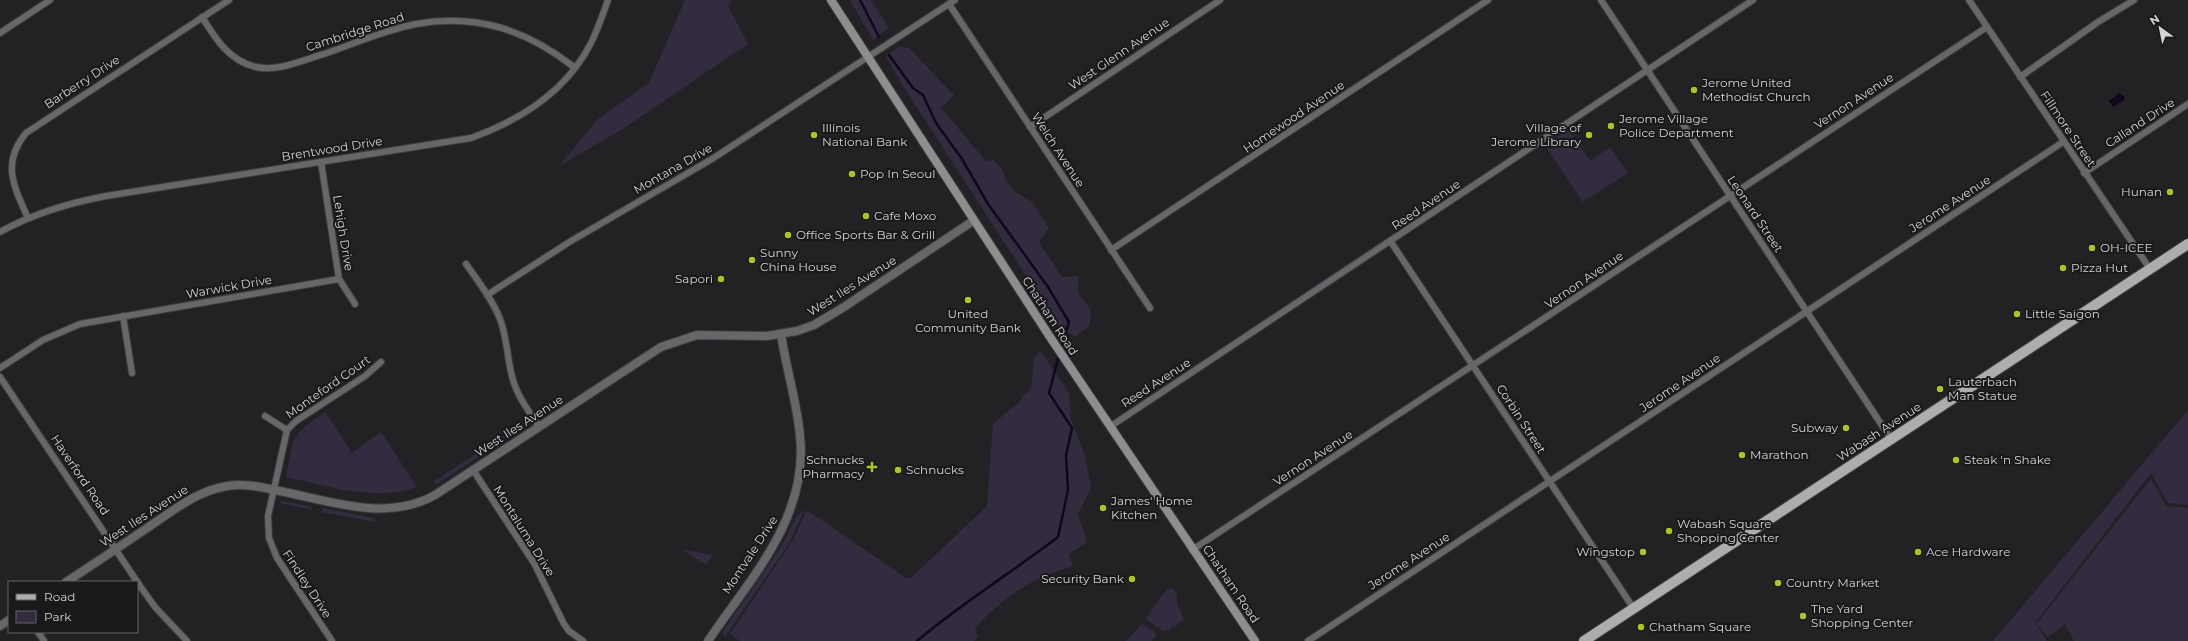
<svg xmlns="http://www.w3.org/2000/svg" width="2188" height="641" font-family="Montserrat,sans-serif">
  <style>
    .green { fill: #332b3f }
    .water { fill: #11071f }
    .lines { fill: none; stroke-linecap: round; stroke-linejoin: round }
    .stream { stroke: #11071f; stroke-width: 2.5 }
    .minor-casing { stroke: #3e3d40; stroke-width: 8 }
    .tertiary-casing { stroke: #3e3d40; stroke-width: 10 }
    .secondary-casing { stroke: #3e3d40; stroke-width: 10 }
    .primary-casing { stroke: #3e3d40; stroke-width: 12 }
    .minor { stroke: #676668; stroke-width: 6 }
    .tertiary { stroke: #676668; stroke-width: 8 }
    .secondary { stroke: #8e8d8f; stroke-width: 8 }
    .primary { stroke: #adacae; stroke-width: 10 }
    .poi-dot { fill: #a7c81f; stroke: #19181a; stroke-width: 1.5 }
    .labels { text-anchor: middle; stroke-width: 4; stroke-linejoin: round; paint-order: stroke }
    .street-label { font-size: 12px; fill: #d3d3d4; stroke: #19181a }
    .poi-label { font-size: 12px; fill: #d3d3d4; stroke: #19181a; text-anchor: start }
  </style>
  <rect width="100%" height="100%" fill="#222124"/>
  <g class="green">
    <path d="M685 0H732L728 6 748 44 621 130 559 166 598 119 649 83Z"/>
    <path d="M850 0H871L889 28 873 40Z"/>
    <path d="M900 46 909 48 954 95 941 108 986 161 993 160 1002 169 1006 181 1013 190 1032 202 1049 228 1039 242 1062 277 1078 276V293L1091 310 1090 325 1075 337 1059 327 899 80 886 56Z"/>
    <path d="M1569 129 1590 161 1610 147 1628 173 1583 202 1545 145Z"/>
    <path d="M1040 350 1069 393 1071 419 1085 456 1091 488 1078 514 1087 542 1069 554 1073 566C1030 579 1006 595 975 628L978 637 974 641H740L730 634 793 540 807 510 906 578H911L987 506 993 424 1019 402 1022 397 1031 389 1034 358Z"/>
    <path d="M2188 410V505L2168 503 2151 473 2035 623 2047 641H1993Z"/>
    <path d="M325 412 352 453 381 432 417 487C374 502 328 486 286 477 294 437 290 436 325 412Z"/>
    <path d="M524 422 521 428 499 441 498 439Z"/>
    <path d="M491 444V448L437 484 433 482Z"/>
    <path d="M2151 479 2166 506 2188 508V641H2074L2065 624 2048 637 2036 624Z"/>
    <path d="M282 501 311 506 312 510 279 503Z"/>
    <path d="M323 508 374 518 376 522 321 512Z"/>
    <path d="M804 510 789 544 724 638 723 631 782 545 797 516Z"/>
    <path d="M681 549 713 555 706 565Z"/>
    <path d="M1169 588 1173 589 1177 594V604L1184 619 1176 626 1170 628V630L1163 631 1146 619 1159 599Z"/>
    <path d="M1142 624 1156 633V637L1151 641H1126Z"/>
  </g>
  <path class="water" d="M2119 93 2125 97 2123 101 2113 107 2109 101Z"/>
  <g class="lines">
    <g class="stream">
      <path d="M860 0 879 37"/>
      <path d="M889 55 913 88 923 95 936 123 962 159 988 204 1048 287 1069 322 1061 349"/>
      <path d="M917 641C962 603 1011 573 1058 537L1068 490 1066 455 1072 428 1049 393 1059 355"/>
    </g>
    <defs>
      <g id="minor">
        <path d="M1601 0 1891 439"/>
        <path d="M1969 0 2150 269"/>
        <path d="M949 4 1150 308"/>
        <path d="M202 17C215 38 229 61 256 67 278 72 303 60 324 54 354 44 384 30 416 24 477 13 526 30 574 67"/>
        <path d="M0 33 50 0"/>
        <path d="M2020 77 2098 22 2134 0"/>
        <path d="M1030 127 1220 0"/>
        <path d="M321 162 339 279 355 304"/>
        <path d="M2084 173 2188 104"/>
        <path d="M28 218C14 187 1 163 26 133L229 0"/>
        <path d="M0 232C34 213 69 203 106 196L471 138C521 120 566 92 591 43 598 29 603 14 608 0"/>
        <path d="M1391 242 1634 609"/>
        <path d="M1111 250 1488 0"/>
        <path d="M466 264C478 281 492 299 500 319 507 337 507 357 512 376 516 395 529 411 539 427"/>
        <path d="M487 295 571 241 712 159 955 0"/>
        <path d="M123 316 132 373"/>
        <path d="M0 368 43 340 80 324 339 279"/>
        <path d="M0 377 140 586 155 607 187 641"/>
        <path d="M265 416 287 430"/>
        <path d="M1111 426 1753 0"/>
        <path d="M473 470 534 563 564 624 569 631 583 641"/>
        <path d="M1192 550 1987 27"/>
        <path d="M38 632 44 641"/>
        <path d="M332 641 277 558 269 538 268 516 287 430 296 421 365 376 381 362"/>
        <path d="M1308 641 2063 142"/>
      </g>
      <g id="tertiary">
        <path d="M66 582C94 564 122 545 150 526 174 510 197 491 227 486 243 483 260 487 275 490 327 500 385 523 435 495L661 347 697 335 767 336 797 331 814 325 844 307 973 221"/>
        <path d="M0 626 9 620"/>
        <path d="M708 641C750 579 809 517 800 436 797 402 786 368 781 334"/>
      </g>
      <path id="secondary" d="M831 0 1050 337 1255 641"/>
      <path id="primary" d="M1584 641 2188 244"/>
    </defs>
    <use href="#minor" class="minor-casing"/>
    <use href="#tertiary" class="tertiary-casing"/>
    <use href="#secondary" class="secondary-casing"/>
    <use href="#primary" class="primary-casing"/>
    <use href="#minor" class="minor"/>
    <use href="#tertiary" class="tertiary"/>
    <use href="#secondary" class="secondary"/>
    <use href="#primary" class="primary"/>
  </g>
  <g class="poi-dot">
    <circle cx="1694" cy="90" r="4"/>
    <circle cx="1611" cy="126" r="4"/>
    <circle cx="814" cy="135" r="4"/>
    <circle cx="1589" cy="135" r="4"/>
    <circle cx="852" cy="174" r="4"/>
    <circle cx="2170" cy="192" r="4"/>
    <circle cx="866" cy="216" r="4"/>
    <circle cx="788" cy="235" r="4"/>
    <circle cx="2092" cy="248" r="4"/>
    <circle cx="752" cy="260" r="4"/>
    <circle cx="2063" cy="268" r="4"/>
    <circle cx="721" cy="279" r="4"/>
    <circle cx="968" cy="300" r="4"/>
    <circle cx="2017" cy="314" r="4"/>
    <circle cx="1940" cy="389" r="4"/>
    <circle cx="1846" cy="428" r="4"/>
    <circle cx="1742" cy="455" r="4"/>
    <circle cx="1956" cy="460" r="4"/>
    <path d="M870 461h4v4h4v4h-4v4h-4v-4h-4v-4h4z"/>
    <circle cx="898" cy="470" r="4"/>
    <circle cx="1103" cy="508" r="4"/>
    <circle cx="1669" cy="531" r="4"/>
    <circle cx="1643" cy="552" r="4"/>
    <circle cx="1918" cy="552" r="4"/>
    <circle cx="1132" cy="579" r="4"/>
    <circle cx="1778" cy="583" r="4"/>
    <circle cx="1803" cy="616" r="4"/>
    <circle cx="1641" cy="627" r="4"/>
  </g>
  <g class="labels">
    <g class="street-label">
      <text transform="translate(355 32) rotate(-18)" y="4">Cambridge Road</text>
      <text transform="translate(1119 54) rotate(-34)" y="4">West Glenn Avenue</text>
      <text transform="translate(82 82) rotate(-33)" y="4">Barberry Drive</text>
      <text transform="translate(1854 101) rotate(-33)" y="4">Vernon Avenue</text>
      <text transform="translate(1294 117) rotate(-34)" y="4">Homewood Avenue</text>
      <text transform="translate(2140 123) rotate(-33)" y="4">Calland Drive</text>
      <text transform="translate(2068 129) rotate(56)" y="4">Fillmore Street</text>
      <text transform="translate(332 149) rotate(-9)" y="4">Brentwood Drive</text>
      <text transform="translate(1058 150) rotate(57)" y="4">Welch Avenue</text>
      <text transform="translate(673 169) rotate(-30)" y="4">Montana Drive</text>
      <text transform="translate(1950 204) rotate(-33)" y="4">Jerome Avenue</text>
      <text transform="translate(1426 205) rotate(-34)" y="4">Reed Avenue</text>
      <text transform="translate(1755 214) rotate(56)" y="4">Leonard Street</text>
      <text transform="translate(343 233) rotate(81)" y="4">Lehigh Drive</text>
      <text transform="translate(1584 280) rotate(-34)" y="4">Vernon Avenue</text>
      <text transform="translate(852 286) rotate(-32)" y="4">West Iles Avenue</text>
      <text transform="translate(229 287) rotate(-10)" y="4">Warwick Drive</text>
      <text transform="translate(1050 316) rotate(57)" y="4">Chatham Road</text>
      <text transform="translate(1156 383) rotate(-33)" y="4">Reed Avenue</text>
      <text transform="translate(1680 383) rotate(-34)" y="4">Jerome Avenue</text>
      <text transform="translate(328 387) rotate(-35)" y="4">Monteford Court</text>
      <text transform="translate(1521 419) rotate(57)" y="4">Corbin Street</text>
      <text transform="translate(519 426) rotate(-33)" y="4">West Iles Avenue</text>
      <text transform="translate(1879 432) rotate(-33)" y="4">Wabash Avenue</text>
      <text transform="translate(1313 458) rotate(-33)" y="4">Vernon Avenue</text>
      <text transform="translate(80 475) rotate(56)" y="4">Haverford Road</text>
      <text transform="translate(144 516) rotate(-33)" y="4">West Iles Avenue</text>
      <text transform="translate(524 531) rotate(58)" y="4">Montaluma Drive</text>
      <text transform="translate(750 555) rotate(-57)" y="4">Montvale Drive</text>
      <text transform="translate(1409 561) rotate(-33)" y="4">Jerome Avenue</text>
      <text transform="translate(307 584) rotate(57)" y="4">Findley Drive</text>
      <text transform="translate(1231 584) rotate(56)" y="4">Chatham Road</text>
    </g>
    <g class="poi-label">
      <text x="1702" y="87">Jerome United<tspan x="1702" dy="14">Methodist Church</tspan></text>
      <text x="1619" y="123">Jerome Village<tspan x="1619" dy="14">Police Department</tspan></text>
      <text x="822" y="132">Illinois<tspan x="822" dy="14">National Bank</tspan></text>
      <text x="1581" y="132" text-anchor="end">Village of<tspan x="1581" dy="14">Jerome Library</tspan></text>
      <text x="860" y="178">Pop In Seoul</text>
      <text x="2162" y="196" text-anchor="end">Hunan</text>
      <text x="874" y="220">Cafe Moxo</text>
      <text x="796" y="239">Office Sports Bar &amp; Grill</text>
      <text x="2100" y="252">OH-ICEE</text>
      <text x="760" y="257">Sunny<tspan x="760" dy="14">China House</tspan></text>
      <text x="2071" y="272">Pizza Hut</text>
      <text x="713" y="283" text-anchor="end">Sapori</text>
      <text x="968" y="318" text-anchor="middle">United<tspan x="968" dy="14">Community Bank</tspan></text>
      <text x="2025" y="318">Little Saigon</text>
      <text x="1948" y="386">Lauterbach<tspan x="1948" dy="14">Man Statue</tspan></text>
      <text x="1838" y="432" text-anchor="end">Subway</text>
      <text x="1750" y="459">Marathon</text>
      <text x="864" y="464" text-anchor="end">Schnucks<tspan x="864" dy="14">Pharmacy</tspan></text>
      <text x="1964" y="464">Steak 'n Shake</text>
      <text x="906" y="474">Schnucks</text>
      <text x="1111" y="505">James' Home<tspan x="1111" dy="14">Kitchen</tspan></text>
      <text x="1677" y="528">Wabash Square<tspan x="1677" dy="14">Shopping Center</tspan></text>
      <text x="1635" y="556" text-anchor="end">Wingstop</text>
      <text x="1926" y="556">Ace Hardware</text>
      <text x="1124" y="583" text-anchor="end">Security Bank</text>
      <text x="1786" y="587">Country Market</text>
      <text x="1811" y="613">The Yard<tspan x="1811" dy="14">Shopping Center</tspan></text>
      <text x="1649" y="631">Chatham Square</text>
    </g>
  </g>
  <rect x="8" y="581" width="130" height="52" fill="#19181a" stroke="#636364"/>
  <rect x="16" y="594" width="20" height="6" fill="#adacae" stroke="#636364"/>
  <text x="44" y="601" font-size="12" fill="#d3d3d4">Road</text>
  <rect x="16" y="611" width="20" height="12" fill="#332b3f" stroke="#636364"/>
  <text x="44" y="621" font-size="12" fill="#d3d3d4">Park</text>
  <g transform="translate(2160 28) rotate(327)" stroke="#19181a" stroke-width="3" paint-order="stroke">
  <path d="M0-3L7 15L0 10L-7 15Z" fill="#d3d3d4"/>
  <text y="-6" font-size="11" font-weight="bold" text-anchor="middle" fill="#d3d3d4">N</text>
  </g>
</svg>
